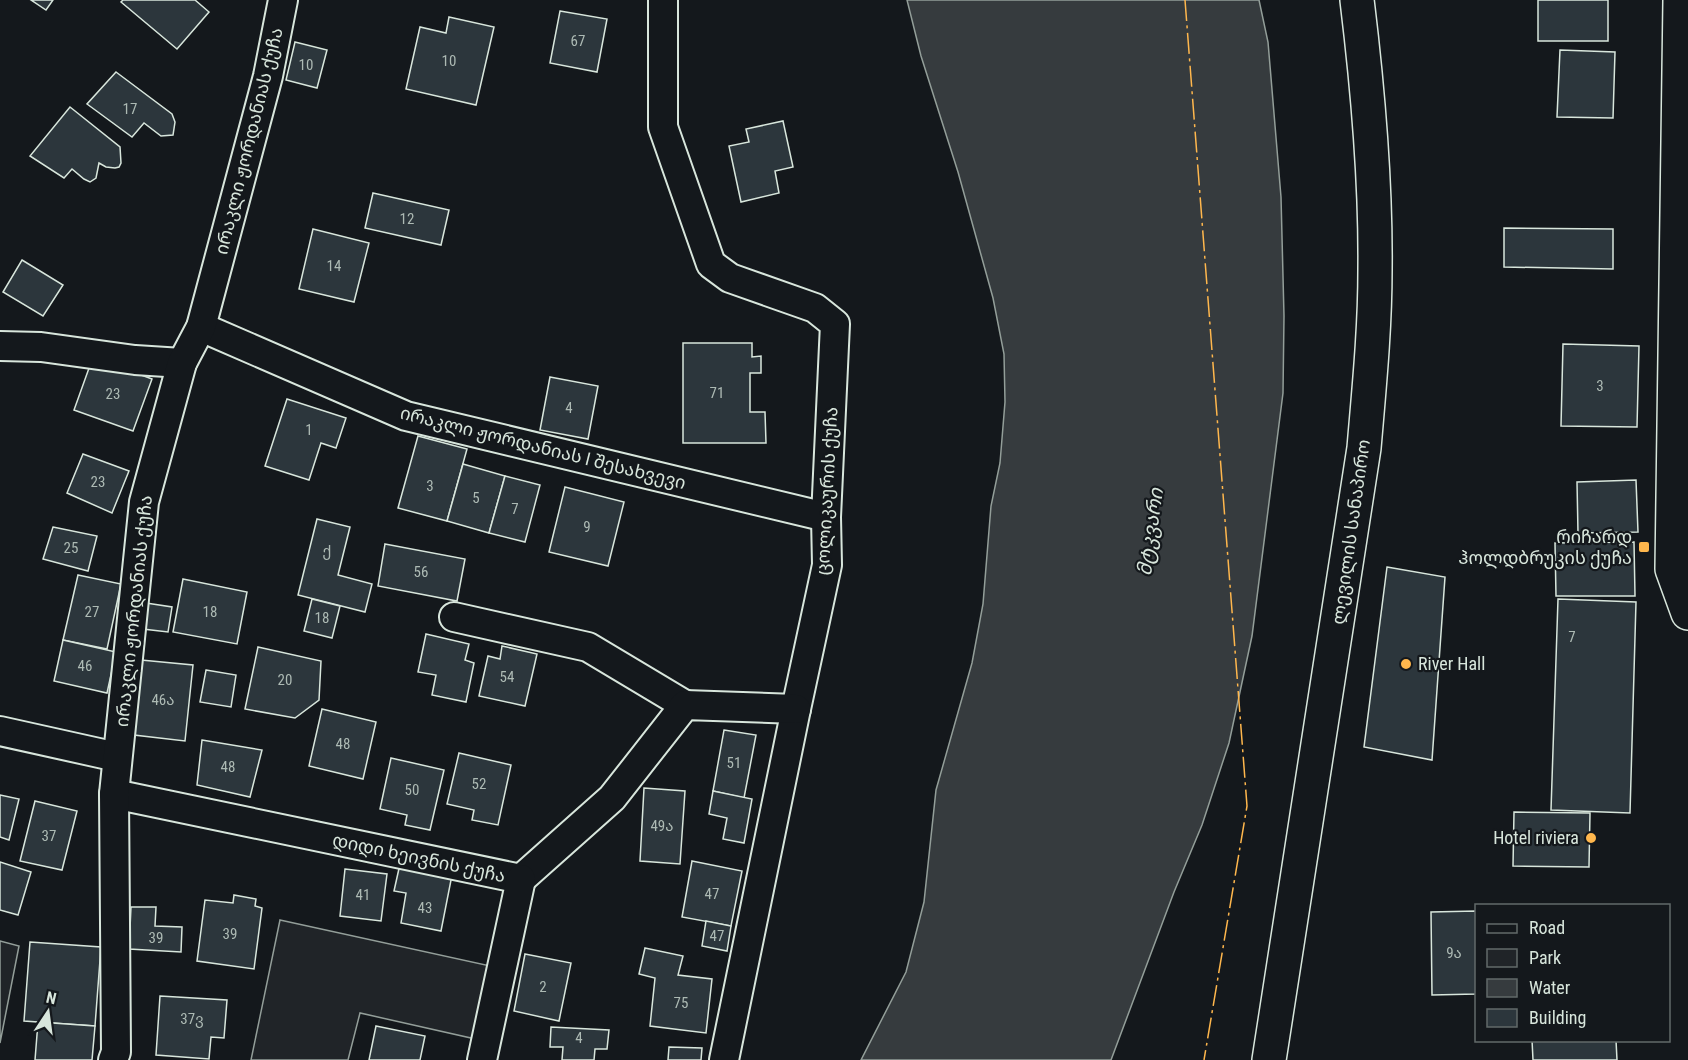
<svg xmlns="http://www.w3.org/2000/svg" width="1688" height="1060" font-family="'Roboto Condensed','Noto Sans Georgian',sans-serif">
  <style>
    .green { fill: #202428; stroke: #939e99; stroke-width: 1.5 }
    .water { fill: #363b3e; stroke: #939e99; stroke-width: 1.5 }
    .building { fill: #2c363c; stroke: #d8e6dc; stroke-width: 1.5 }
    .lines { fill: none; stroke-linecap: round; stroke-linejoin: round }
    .street-casing { stroke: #d8e6dc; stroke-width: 32 }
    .secondary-casing { stroke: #d8e6dc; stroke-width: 36 }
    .street { stroke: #14181c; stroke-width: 28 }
    .secondary { stroke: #14181c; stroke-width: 33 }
    .power { stroke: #ffb74d; stroke-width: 1.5; stroke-dasharray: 21 4.5 3 4.5; stroke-linecap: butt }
    .poi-dot { fill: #ffb74d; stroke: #14181c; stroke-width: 2 }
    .labels { text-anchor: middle; stroke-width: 4.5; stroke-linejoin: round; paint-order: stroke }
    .number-label { font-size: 15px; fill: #adbab4 }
    .street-label { font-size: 18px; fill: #d8e6dc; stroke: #14181c }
    .poi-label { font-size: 18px; fill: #d8e6dc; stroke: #14181c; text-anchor: end }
    .water-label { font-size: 20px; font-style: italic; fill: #d8e6dc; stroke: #14181c }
  </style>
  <rect width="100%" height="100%" fill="#14181c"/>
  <g class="green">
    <path d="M280 920 495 967 480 1040 360 1013 348 1060H251Z"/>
    <path d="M0 941 19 946 0 1043Z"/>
  </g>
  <path class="water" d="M907 0H1259L1268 42 1281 197 1284 316 1283 393 1252 636 1229 743 1202 825 1174 892 1111 1060H861L906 972 924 902 936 790 972 663 983 604 991 506 1000 463 1005 402 1004 354 993 298 958 172 921 56Z"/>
  <g class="building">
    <path d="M31 0H53L46 10Z"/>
    <path d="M123 0H195L209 12 177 49 121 2Z"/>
    <rect x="1538" y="0" width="70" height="41"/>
    <path d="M560 11 607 19 597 72 550 63Z"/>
    <path d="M449 17 494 27 476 105 406 89 420 27 446 33Z"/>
    <path d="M295 42 327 50 317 88 286 80Z"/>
    <path d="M1560 50 1615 52 1613 118 1557 117Z"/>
    <path d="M116 72 172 114 175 122 173 135 161 136 144 123 132 137 87 104Z"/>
    <path d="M70 107 120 147 121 163 119 167 115 168 106 167 99 163 96 178 90 182 84 179 72 169 64 178 30 156Z"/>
    <path d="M783 121 793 167 775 171 779 193 741 202 729 146 749 142 746 129Z"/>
    <path d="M373 193 449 210 441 245 365 228Z"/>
    <path d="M1504 228 1613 229V269L1504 267Z"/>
    <path d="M313 229 369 243 354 302 299 289Z"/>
    <path d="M22 260 63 285 43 316 3 292Z"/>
    <path d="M683 343H752V357L761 356V373H750V412H765L766 443H683Z"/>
    <path d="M1563 344 1639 346 1637 427 1561 426Z"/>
    <path d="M93 357 152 379 133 431 74 410Z"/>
    <path d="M550 377 598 386 588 439 540 430Z"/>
    <path d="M287 399 346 418 336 448 321 443 309 480 265 466Z"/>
    <path d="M418 436 467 449 447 521 398 508Z"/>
    <path d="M83 454 129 471 112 513 67 493Z"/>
    <path d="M463 464 505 476 489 533 447 521Z"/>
    <path d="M505 476 540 485 525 542 489 533Z"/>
    <path d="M1636 480 1638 532 1578 533 1577 482Z"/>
    <path d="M565 487 624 502 608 566 549 552Z"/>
    <path d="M317 519 350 527 338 575 372 584 365 612 298 595Z"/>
    <path d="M53 527 97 536 88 571 43 559Z"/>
    <path d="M1634 542 1635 596H1556L1555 543Z"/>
    <path d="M385 544 465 559 457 601 378 586Z"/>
    <path d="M1387 567 1445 577 1432 760 1364 747Z"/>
    <path d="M78 575 121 584 107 649 63 640Z"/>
    <path d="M183 579 247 592 237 644 173 632Z"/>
    <path d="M312 599 340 606 332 638 304 631Z"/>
    <path d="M1558 599 1636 602 1630 813 1551 810Z"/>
    <path d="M146 603 172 607 168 632 143 629Z"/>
    <path d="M426 634 469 644 465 660 474 663 466 702 432 695 436 675 418 672Z"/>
    <path d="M63 640 116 652 107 693 54 681Z"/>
    <path d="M502 646 537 654 525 706 479 696 488 656 500 659Z"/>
    <path d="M258 647 321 661 319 700 295 718 245 709Z"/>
    <path d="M141 660 193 665 185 741 134 735Z"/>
    <path d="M206 670 236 675 231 707 200 702Z"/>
    <path d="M322 709 376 722 363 779 309 766Z"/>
    <path d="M724 730 756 735 744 798 713 791Z"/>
    <path d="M202 740 262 750 250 797 197 785Z"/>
    <path d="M459 753 511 765 498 825 472 820 474 810 447 804Z"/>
    <path d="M391 758 444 770 430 830 405 825 407 815 380 809Z"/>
    <path d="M644 788 685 791 680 864 640 861Z"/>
    <path d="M713 791 752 799 744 843 723 839 727 818 709 814Z"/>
    <path d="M0 795 19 799 9 840 0 837Z"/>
    <path d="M35 801 77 811 62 870 20 861Z"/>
    <path d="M1514 812 1590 813 1589 867 1513 866Z"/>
    <path d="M692 861 742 871 731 926 682 917Z"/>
    <path d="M0 862 31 872 18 915 0 910Z"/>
    <path d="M400 864 452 875 441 931 401 923 406 893 394 891Z"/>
    <path d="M345 869 387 874 381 921 340 916Z"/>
    <path d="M234 895 256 899 255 906 262 908 254 969 197 961 205 900 233 903Z"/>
    <path d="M131 907H156L155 926 182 927 181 952 129 949Z"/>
    <path d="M1476 911V994L1432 995 1431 912Z"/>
    <path d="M706 921 731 926 727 951 702 946Z"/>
    <path d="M30 942 101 947 95 1026 24 1021Z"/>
    <path d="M645 948 683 956 678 975 712 979 706 1033 650 1026 655 978 639 974Z"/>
    <path d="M525 954 571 963 559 1021 514 1011Z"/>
    <path d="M160 996 227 1000 224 1038 211 1037 209 1059 156 1055Z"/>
    <path d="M38 1022 95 1026 92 1060H35Z"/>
    <path d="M376 1026 425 1036 420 1060H369Z"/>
    <path d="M551 1027 609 1030 607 1049H595L594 1060H562L563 1047H550Z"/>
    <path d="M1532 1040H1616L1617 1060H1533Z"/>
    <path d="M669 1047 702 1048 701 1060H668Z"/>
  </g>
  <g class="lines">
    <defs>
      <g id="street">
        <path d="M663 0V127L711 264 730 278 815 308 835 324 826 517 827 565 796 709 724 1060"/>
        <path d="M201 327 406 416 826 517"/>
        <path d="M0 346 41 347 135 360 182 363"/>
        <path d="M454 617 588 647 685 705"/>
        <path d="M0 731 117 757"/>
        <path d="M114 794 521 879"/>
        <path d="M521 879 612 798 685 705 796 709"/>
        <path d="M113 1060 116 1052 114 794 144 502 182 363 201 327 268 76 283 0"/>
        <path d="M482 1060 521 879"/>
      </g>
      <g id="secondary">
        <path d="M1680 0 1672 569 1688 613"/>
        <path d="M1269 1060 1364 448C1369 389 1375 330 1375 270 1376 179 1368 90 1357 0"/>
      </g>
    </defs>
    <use href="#street" class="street-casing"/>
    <use href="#secondary" class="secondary-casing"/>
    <use href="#street" class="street"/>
    <use href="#secondary" class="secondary"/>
    <path class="power" d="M1185 0 1247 806 1204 1060"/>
  </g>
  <g class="poi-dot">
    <rect x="1638" y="541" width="12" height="12" rx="3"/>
    <circle cx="1406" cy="664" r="6"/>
    <circle cx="1591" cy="838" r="6"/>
  </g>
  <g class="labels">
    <g class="number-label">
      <text x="578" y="46">67</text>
      <text x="449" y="66">10</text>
      <text x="306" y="70">10</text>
      <text x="130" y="114">17</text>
      <text x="407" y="224">12</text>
      <text x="334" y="271">14</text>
      <text x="1600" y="391">3</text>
      <text x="717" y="398">71</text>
      <text x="113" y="399">23</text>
      <text x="569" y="413">4</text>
      <text x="309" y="435">1</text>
      <text x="98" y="487">23</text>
      <text x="430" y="491">3</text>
      <text x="476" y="503">5</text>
      <text x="515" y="514">7</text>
      <text x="587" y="532">9</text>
      <text x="71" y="553">25</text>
      <text x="327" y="556">ქ</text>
      <text x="421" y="577">56</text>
      <text x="92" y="617">27</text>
      <text x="210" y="617">18</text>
      <text x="322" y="623">18</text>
      <text x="1572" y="642">7</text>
      <text x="85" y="671">46</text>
      <text x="507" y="682">54</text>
      <text x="285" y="685">20</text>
      <text x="163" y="705">46ა</text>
      <text x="343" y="749">48</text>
      <text x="734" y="768">51</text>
      <text x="228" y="772">48</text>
      <text x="479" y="789">52</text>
      <text x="412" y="795">50</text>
      <text x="662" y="831">49ა</text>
      <text x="49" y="841">37</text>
      <text x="712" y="899">47</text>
      <text x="363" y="900">41</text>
      <text x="425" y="913">43</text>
      <text x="230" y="939">39</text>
      <text x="717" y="941">47</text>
      <text x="156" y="943">39</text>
      <text x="1454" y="958">9ა</text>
      <text x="543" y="992">2</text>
      <text x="681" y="1008">75</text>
      <text x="192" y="1024">37ვ</text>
      <text x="579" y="1043">4</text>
    </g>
    <g class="street-label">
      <text transform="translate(249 141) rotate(-76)" y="6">ირაკლი ჟორდანიას ქუჩა</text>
      <text transform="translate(543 448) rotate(14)" y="6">ირაკლი ჟორდანიას I შესახვევი</text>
      <text transform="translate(827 491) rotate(-87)" y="6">ცოლიკაურის ქუჩა</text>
      <text transform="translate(1351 532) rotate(-82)" y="6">ლევილის სანაპირო</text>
      <text transform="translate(134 611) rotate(-84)" y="6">ირაკლი ჟორდანიას ქუჩა</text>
      <text transform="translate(419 858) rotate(12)" y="6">დიდი ხეივნის ქუჩა</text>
    </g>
    <g class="poi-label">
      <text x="1632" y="543">რიჩარდ<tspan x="1632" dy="21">ჰოლდბრუკის ქუჩა</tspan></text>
      <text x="1418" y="670" text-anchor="start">River Hall</text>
      <text x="1579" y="844">Hotel riviera</text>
    </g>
    <g class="water-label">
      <text transform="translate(1150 532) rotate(-82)" y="7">მტკვარი</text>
    </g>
  </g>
  <rect x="1475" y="904" width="195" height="138" fill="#14181c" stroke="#626a69" stroke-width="1.5"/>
  <rect x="1487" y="924" width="30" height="9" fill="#14181c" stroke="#626a69" stroke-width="1.5"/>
  <text x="1529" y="934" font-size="18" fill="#d8e6dc">Road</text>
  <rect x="1487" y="949" width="30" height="18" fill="#202428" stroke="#626a69" stroke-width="1.5"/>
  <text x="1529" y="964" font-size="18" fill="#d8e6dc">Park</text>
  <rect x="1487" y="979" width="30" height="18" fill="#363b3e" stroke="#626a69" stroke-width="1.5"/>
  <text x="1529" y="994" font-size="18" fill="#d8e6dc">Water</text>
  <rect x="1487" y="1009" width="30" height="18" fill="#2c363c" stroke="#626a69" stroke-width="1.5"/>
  <text x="1529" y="1024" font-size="18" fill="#d8e6dc">Building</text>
  <g transform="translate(48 1012) rotate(13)" stroke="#14181c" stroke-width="4.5" paint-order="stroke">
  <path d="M0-4.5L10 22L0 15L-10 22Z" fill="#d8e6dc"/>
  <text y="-9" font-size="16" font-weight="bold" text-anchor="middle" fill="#d8e6dc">N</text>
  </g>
</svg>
